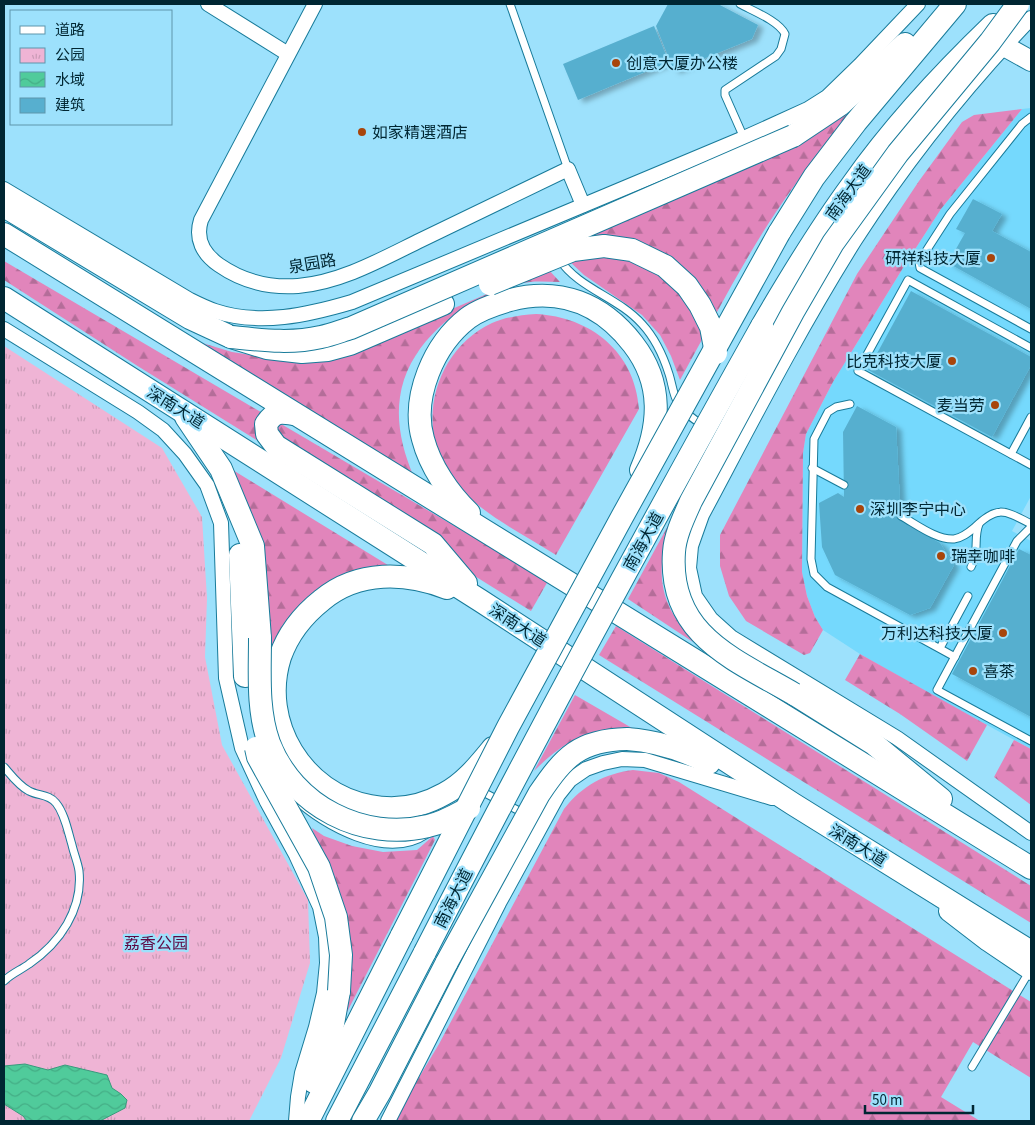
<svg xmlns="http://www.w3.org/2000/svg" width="1035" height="1125" font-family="'Source Sans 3','Noto Sans SC',sans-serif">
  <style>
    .built { fill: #75d9fd }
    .forest { fill: url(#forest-firs) }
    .park { fill: url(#park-tufts) }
    .water { fill: url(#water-waves); stroke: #389a7c }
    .building { fill: #57afcf; filter: url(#shadow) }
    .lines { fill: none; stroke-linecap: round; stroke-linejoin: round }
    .service-casing { stroke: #187b9a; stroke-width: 9 }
    .minor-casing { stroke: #187b9a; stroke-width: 16 }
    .secondary-casing { stroke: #187b9a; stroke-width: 22 }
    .primary-casing { stroke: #187b9a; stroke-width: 24 }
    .service { stroke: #fff; stroke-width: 7 }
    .minor { stroke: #fff; stroke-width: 14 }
    .secondary { stroke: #fff; stroke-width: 20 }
    .primary { stroke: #fff; stroke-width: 22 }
    .primary-bridge-casing { stroke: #187b9a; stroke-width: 24; stroke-linecap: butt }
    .primary-bridge { stroke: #fff; stroke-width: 22 }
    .poi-dot { fill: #a8450b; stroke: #9de1fc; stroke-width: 2 }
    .labels { text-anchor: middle; stroke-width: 4.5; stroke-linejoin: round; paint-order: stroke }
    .poi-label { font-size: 16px; fill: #002632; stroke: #9de1fc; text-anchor: start }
    .street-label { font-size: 16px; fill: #002632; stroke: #9de1fc }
    .park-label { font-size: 16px; fill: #5e0a44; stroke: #9de1fc }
  </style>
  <defs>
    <pattern id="forest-firs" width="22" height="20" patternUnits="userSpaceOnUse" patternTransform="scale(1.25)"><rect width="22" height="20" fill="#e185bb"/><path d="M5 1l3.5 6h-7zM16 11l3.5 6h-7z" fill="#b46d99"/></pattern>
    <pattern id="park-tufts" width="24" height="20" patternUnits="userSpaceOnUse" patternTransform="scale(1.25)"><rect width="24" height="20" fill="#efb4d5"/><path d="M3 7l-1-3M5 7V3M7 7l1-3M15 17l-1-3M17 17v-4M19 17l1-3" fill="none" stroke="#cb9bb7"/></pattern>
    <pattern id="water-waves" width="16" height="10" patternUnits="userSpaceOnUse" patternTransform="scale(1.25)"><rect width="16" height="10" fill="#50cb9b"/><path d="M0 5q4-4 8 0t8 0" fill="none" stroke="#44ae86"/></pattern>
    <filter id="shadow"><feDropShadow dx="5.5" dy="3" stdDeviation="2.5" flood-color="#0004"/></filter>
  </defs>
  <rect width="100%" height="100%" fill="#9de1fc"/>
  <path class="built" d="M1031 108V496L1012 531 1031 541V749L925 691 860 654 823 630 815 617 807 596 802 572 803 453 806 434 833 382 903 268 941 209 1022 109Z"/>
  <g class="forest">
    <path d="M872 85C839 126 806 168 776 212 740 266 711 324 680 380L671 356 660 335 642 315 584 275 568 260 594 232Z"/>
    <path d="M1022 109 941 209 903 268 833 382 806 434 803 453 802 572 807 596 815 617 823 630 810 653 804 655 746 621 729 596 720 566V535L857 274 919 181 962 122 974 115Z"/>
    <path d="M4 261 548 581 531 611 136 365 4 280Z"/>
    <path d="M547 268 560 282C550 282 540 281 530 282 516 283 502 289 490 294 448 313 407 349 400 397 396 424 403 451 413 475L189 339 232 352 270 358 364 347Z"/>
    <path d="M536 314C591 317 635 352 639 409L556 555C519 531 469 509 446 469 416 418 438 348 492 323 506 317 521 315 536 314Z"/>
    <path d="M223 464 396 570 353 575 265 675 260 550Z"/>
    <path d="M670 522C663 551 656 576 669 606 674 618 685 630 693 642L628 599Z"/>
    <path d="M616 626 1031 886V923L599 655Z"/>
    <path d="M860 654 987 725 967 761 900 714 845 680Z"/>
    <path d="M575 695 644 735C632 733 612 729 601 731 574 735 552 753 534 771Z"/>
    <path d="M1014 740 1031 749V805L994 777Z"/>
    <path d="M633 770 659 773 679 782 1031 1002V1078L973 1042 941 1097 980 1121H393L439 1044 564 809C583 785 604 774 633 770Z"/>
    <path d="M312 828 324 836 352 846 383 852 417 850 433 836 435 840 344 1018 319 849Z"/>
  </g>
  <path class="park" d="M4 346 162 448 202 517 207 598 205 657 222 745 308 900 310 963 281 1058 249 1121H4Z"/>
  <path class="water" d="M25 1064 48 1070 65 1065 107 1075 112 1088 121 1094 127 1100 125 1108 100 1121H27L23 1116 4 1104V1066Z"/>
  <g class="building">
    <path d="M668 4H718L758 25 752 39 674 71 656 26Z"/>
    <path d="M654 26 669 62 578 100 563 64Z"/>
    <path d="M973 199 1002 214 992 231 1031 252V309L948 263 965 233 956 229Z"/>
    <path d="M911 291 1031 357V365L992 437 868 370Z"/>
    <path d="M857 406 896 427 901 521 940 543 954 565 930 608 910 615 835 575 822 547 819 503 838 493 844 497 843 432Z"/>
    <path d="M1019 549 1031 555V717L952 674Z"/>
  </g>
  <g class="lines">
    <defs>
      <g id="service">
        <path d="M510 4 568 169"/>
        <path d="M740 4C753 11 779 21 785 34L781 49 776 56 725 90V95L744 138"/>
        <path d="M1031 117 1022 124 950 214 919 262 920 268 1031 329"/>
        <path d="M559 259C579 289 618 297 642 324 655 338 663 355 669 374 672 383 673 395 678 403 684 413 693 419 703 425"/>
        <path d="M1031 348 908 280 858 371 1031 465"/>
        <path d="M850 404 836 407 828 412 814 439 811 559 814 574 827 587 955 657"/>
        <path d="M1011 454 1031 417"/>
        <path d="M812 468 844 485"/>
        <path d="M901 516C916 524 936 540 954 539 962 538 968 533 974 528 997 505 1004 510 1031 524"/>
        <path d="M1031 527 1017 541 937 690 1031 741"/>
        <path d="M971 567C980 550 973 540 979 524"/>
        <path d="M940 648 968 596"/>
        <path d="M4 767C11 775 19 786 29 791 38 796 49 794 56 803 65 814 68 832 72 845 74 854 78 863 79 871 83 909 60 943 29 964 21 970 12 973 4 981"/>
        <path d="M479 790 525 814"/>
        <path d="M288 798 292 797C324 826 386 862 427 834"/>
        <path d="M972 1067 1029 972"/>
      </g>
      <g id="minor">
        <path d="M208 4 288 54"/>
        <path d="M315 4 201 220C195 239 203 254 219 265 242 281 270 288 298 286 342 282 382 259 421 240 470 216 519 193 568 169L583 205"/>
        <path d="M1031 18C966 86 906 161 855 240 799 329 751 423 702 515L691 546 689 568 695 596 711 619 731 637 897 738 1031 833"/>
        <path d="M4 189 190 300C198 304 206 308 215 311 260 326 308 315 352 302L744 138 808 109 827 97 860 65 918 4"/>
        <path d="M4 329 138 412 163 430 185 454 207 485 221 523 226 678 242 748 267 802 296 855 320 907 326 937 327 963 324 993 316 1027 302 1073 298 1097 296 1121"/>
        <path d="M388 1121 499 903 558 795 570 780 586 769 603 763 622 759 645 760 772 798"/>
      </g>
      <g id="secondary">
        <path d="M1004 46 1031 61"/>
        <path d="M949 911 988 941 1031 970"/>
      </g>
      <g id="primary">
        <path d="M793 136 841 104 905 44"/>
        <path d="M4 206 190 318 231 337 267 348 302 352 328 350 350 344 443 304"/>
        <path d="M779 233 814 177 856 122 955 4"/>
        <path d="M4 234 1031 868"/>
        <path d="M4 298 481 601 793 804 1031 952"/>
        <path d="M762 326C790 278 819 230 852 185 893 127 942 74 993 25"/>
        <path d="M294 414C279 412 275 411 266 424L267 434 276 446 433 544 466 583"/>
        <path d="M186 417 221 469 253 546 260 638"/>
        <path d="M469 513C449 494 430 466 423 439 411 397 434 344 468 318 480 309 496 304 510 300 560 287 602 304 633 344 664 384 660 426 641 470"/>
        <path d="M240 555 245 676"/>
        <path d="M447 588C406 572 358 570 322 600 303 615 288 634 280 657 259 723 303 794 370 806 395 811 421 807 444 794 464 784 479 765 493 748"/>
        <path d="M794 694 874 744 941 799"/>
        <path d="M627 739C657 741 682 749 709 763"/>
        <path d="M314 1082 333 1024 339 991"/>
        <path d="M308 1121 402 935"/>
        <path d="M337 1121 425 952"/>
        <path d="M363 1121 380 1092 447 962"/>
      </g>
    </defs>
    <use href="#service" class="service-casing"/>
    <use href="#minor" class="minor-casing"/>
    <use href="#secondary" class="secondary-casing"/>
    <use href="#primary" class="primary-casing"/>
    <use href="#service" class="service"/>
    <use href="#minor" class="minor"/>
    <use href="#secondary" class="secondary"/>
    <use href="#primary" class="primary"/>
    <defs>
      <g id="primary-bridge">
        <path d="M490 284 573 250 604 246 632 250 665 266 687 286 700 305 711 327 716 353"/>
        <path d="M231 337C261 340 291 344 321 337 331 335 341 331 351 328L793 136"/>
        <path d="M260 638C260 673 257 710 269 743 293 806 363 842 428 826 443 823 456 815 469 808"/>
        <path d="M794 694C734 659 668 635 674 552 675 535 684 517 691 501L793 312 833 243 898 153 990 42 1018 4"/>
        <path d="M256 748 258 757 319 867 336 917 341 955 339 991"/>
        <path d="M402 935 508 727 622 517 779 233"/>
        <path d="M425 952C533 741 646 533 762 326"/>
        <path d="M447 962 539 794C564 757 579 740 627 739"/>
      </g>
    </defs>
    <use href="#primary-bridge" class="primary-bridge-casing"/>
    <use href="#primary-bridge" class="primary-bridge"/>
  </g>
  <g class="poi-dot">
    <circle cx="616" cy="63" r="5"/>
    <circle cx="362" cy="132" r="5"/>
    <circle cx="991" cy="258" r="5"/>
    <circle cx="952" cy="361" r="5"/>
    <circle cx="995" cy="405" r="5"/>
    <circle cx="860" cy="509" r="5"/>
    <circle cx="941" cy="556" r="5"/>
    <circle cx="1003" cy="633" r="5"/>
    <circle cx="973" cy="671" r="5"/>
  </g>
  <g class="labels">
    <g class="poi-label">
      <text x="626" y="69">创意大厦办公楼</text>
      <text x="372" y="138">如家精選酒店</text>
      <text x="981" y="264" text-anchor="end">研祥科技大厦</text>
      <text x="942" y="367" text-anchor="end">比克科技大厦</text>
      <text x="985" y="411" text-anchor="end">麦当劳</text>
      <text x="870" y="515">深圳李宁中心</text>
      <text x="951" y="562">瑞幸咖啡</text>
      <text x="993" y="639" text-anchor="end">万利达科技大厦</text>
      <text x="983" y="677">喜茶</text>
    </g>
    <g class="street-label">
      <text transform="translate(848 192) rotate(-54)" y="6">南海大道</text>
      <text transform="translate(312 263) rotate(-10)" y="6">泉园路</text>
      <text transform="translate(176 407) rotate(32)" y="6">深南大道</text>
      <text transform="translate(643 541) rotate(-61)" y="6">南海大道</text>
      <text transform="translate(518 625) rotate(33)" y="6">深南大道</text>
      <text transform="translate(858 845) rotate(32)" y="6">深南大道</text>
      <text transform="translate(453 898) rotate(-63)" y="6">南海大道</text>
    </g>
    <g class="park-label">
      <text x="156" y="949">荔香公园</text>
    </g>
  </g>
  <rect width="1035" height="1125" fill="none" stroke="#002632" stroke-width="10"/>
  <rect x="10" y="10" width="162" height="115" fill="#9de1fc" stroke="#5e96ab"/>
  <rect x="20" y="26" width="25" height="8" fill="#ffffff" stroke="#5e96ab"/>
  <text x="55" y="35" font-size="15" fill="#002632">道路</text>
  <rect x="20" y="48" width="25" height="15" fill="url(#park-tufts)" stroke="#5e96ab"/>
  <text x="55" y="60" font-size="15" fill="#002632">公园</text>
  <rect x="20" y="72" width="25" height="15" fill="url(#water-waves)" stroke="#5e96ab"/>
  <text x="55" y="85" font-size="15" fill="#002632">水域</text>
  <rect x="20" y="98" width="25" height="15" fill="#57afcf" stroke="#5e96ab"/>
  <text x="55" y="110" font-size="15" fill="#002632">建筑</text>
  <path d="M865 1105v8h108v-8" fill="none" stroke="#002632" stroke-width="2.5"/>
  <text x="872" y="1105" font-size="15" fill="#002632" stroke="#9de1fc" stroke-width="4" paint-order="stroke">50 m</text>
</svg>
